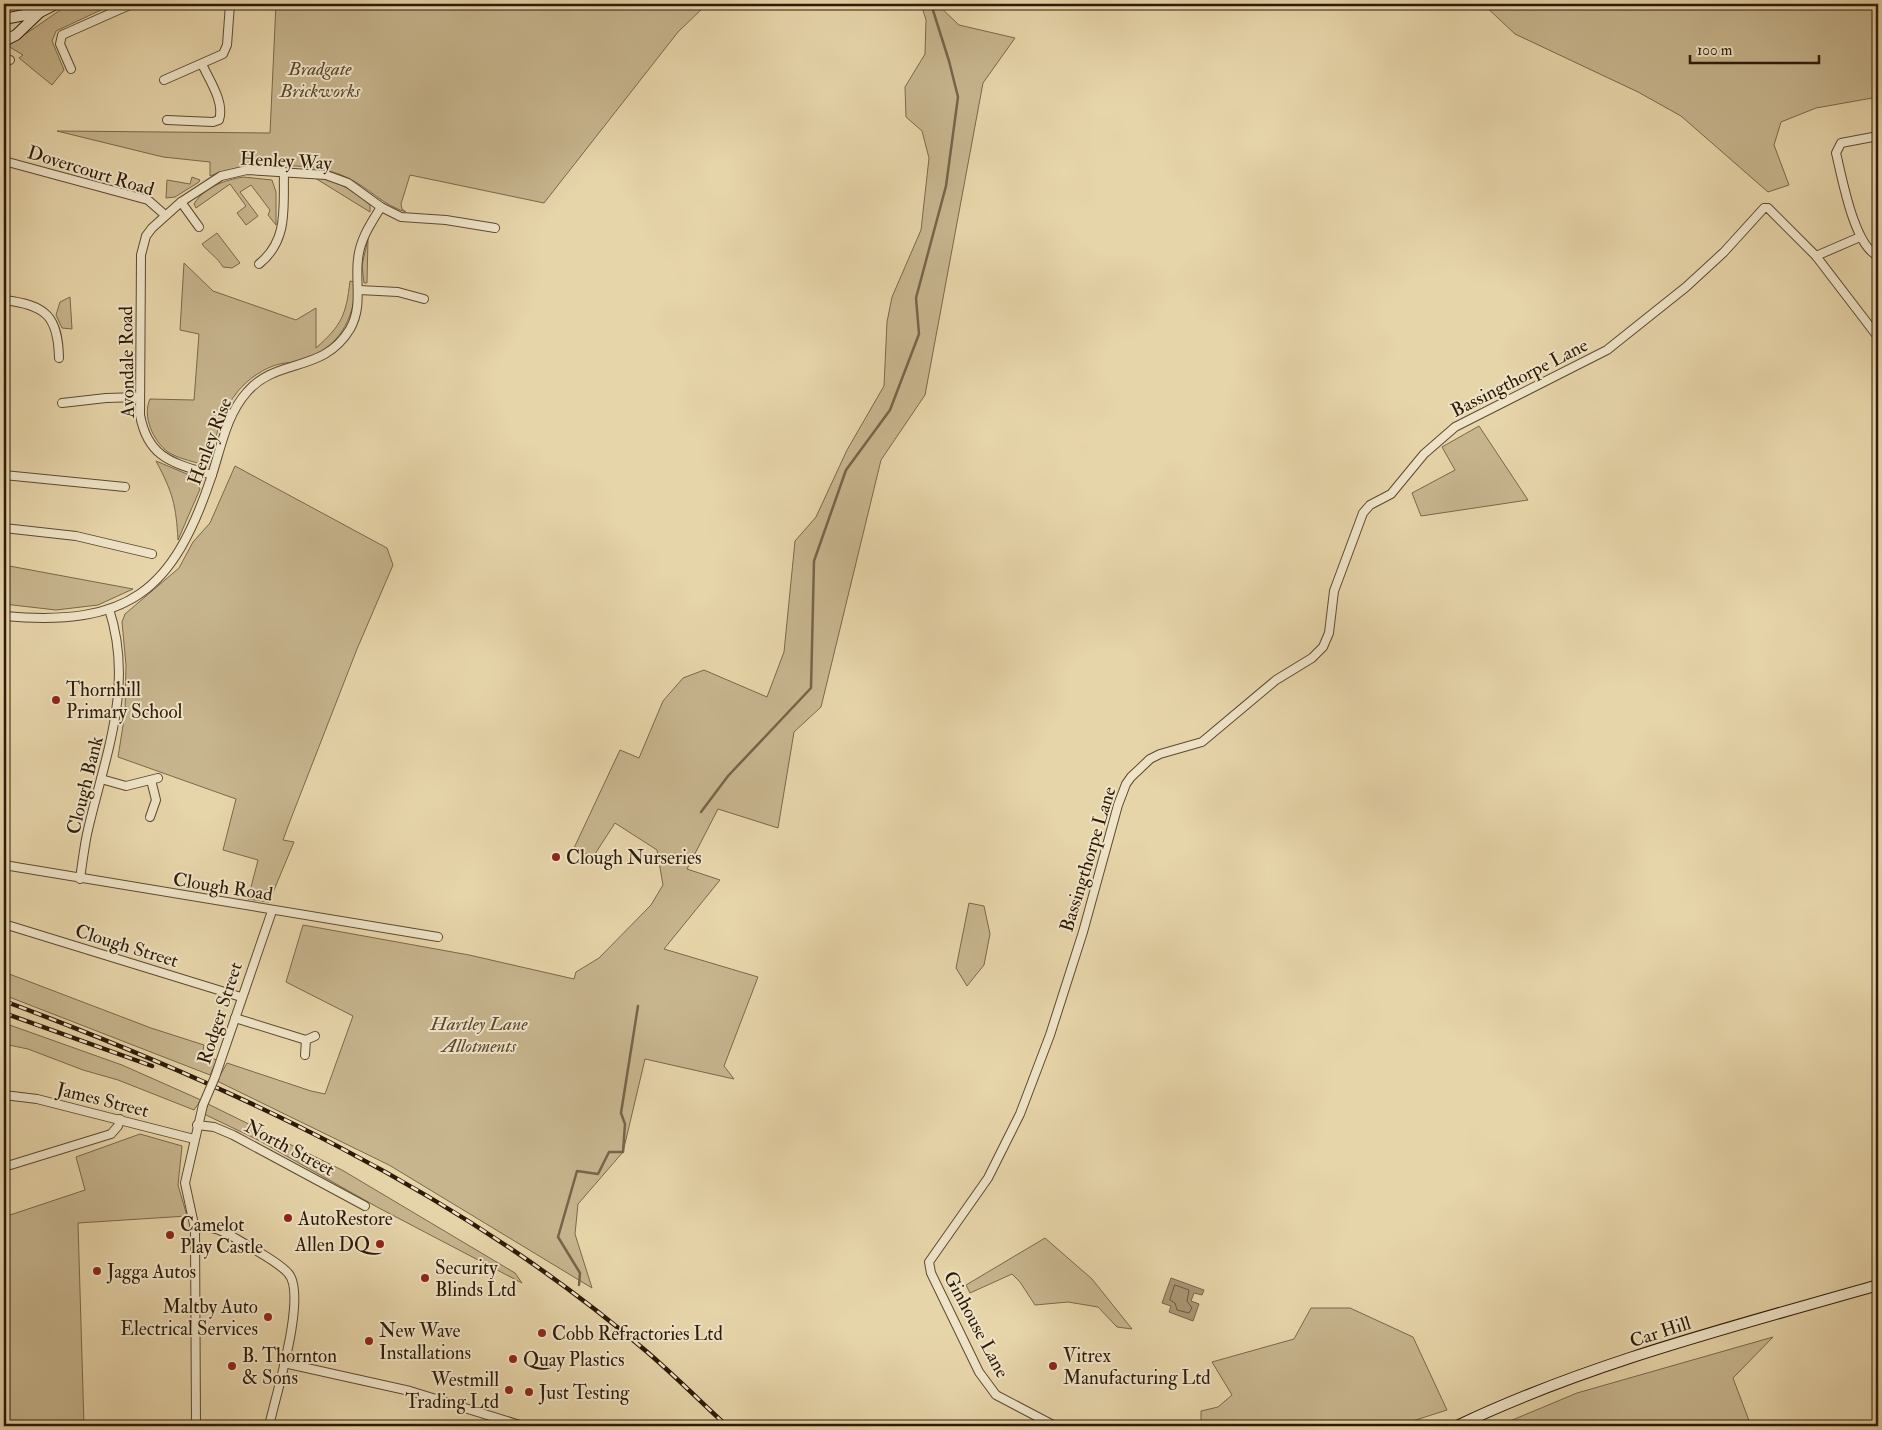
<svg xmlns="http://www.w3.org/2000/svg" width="1882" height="1430" font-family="'IM FELL Double Pica',serif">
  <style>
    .green { fill: #c7b58e; stroke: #7a684a }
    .water { fill: #a89573; stroke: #776448 }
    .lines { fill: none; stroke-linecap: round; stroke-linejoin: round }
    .shore { stroke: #6a583d; stroke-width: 1 }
    .stream { stroke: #776448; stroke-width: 2.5 }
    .street-casing { stroke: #5c4930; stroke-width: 10 }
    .secondary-casing { stroke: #2d1a07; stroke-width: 12 }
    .street { stroke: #efe4c8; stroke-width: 8 }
    .secondary { stroke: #efe4c8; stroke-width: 10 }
    .rail-casing { stroke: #2d1a07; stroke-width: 4.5 }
    .rail { stroke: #efe4c8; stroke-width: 2.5; stroke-dasharray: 8; stroke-linecap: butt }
    .street-bridge-casing { stroke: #5c4930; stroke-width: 10; stroke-linecap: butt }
    .street-bridge { stroke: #efe4c8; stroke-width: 8 }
    .poi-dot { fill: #8f2418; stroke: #efe4c8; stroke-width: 2 }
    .labels { text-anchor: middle; stroke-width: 4; stroke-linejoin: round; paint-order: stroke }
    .park-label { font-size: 19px; font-style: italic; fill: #5b4830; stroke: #efe4c8 }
    .street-label { font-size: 19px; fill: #2d1a07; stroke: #efe4c8 }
    .poi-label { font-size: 19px; fill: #2d1a07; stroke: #efe4c8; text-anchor: start }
  </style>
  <rect width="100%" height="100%" fill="#e7d5aa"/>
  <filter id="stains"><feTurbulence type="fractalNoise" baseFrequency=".004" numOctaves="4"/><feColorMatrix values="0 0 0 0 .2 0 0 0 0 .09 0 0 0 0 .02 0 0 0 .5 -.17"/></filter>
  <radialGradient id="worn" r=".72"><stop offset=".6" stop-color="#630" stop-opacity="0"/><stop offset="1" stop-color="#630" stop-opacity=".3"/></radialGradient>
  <g class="green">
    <path d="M69 4H102L103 9 56 31 52 41 64 70 52 85 19 58 23 55 8 46Z"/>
    <path d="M276 4H707L678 32 544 203 410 175 401 204 402 209 406 212C384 206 369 188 348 178 316 161 243 162 210 176V162L163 157 57 131 270 133Z"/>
    <path d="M921 4H937L959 25 1015 38 983 83 925 395 881 460 821 707 794 732 778 828 718 809 687 869 720 880 664 949 758 977 724 1066 734 1079 645 1059 623 1152 578 1204 575 1234 592 1288 389 1165 217 1081 227 1063 311 1091 325 1094 353 1016 286 982 303 925 469 955 574 979 576 972 599 958 651 905 663 885 657 850 615 823 593 857 574 848 620 750 639 758 663 701 683 678 704 670 767 697 784 652 795 541 816 517 847 450 884 386 887 322 892 297 921 230 929 158 922 131 906 117 905 87 925 54 926 20Z"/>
    <path d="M1483 4H1878V97L1816 108 1781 122 1774 145 1789 185 1768 192 1681 116 1638 92 1515 34Z"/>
    <path d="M192 177 200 180 199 182 175 197 166 198 167 180 190 184Z"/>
    <path d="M243 177 272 180 276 192V225L268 215 270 210 251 185 240 192 258 216 246 225 237 213 246 206 230 184 196 208 194 204C204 187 225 180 243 177Z"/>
    <path d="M315 178C336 178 354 192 370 205V212Z"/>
    <path d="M217 233 240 263 232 268 223 267C217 257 209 253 202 244Z"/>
    <path d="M368 239 367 283H364L362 265Z"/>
    <path d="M184 263 213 291 296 320 316 308V348C342 325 346 315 350 281L355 282C356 318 338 349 302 361 295 363 287 362 280 364 265 367 248 379 238 391 222 410 216 438 208 461L201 464C191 461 177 458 168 452 153 441 142 416 150 399L194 400 199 334 180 330Z"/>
    <path d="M70 297 72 329 62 328 56 315 60 302Z"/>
    <path d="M1479 426 1528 500 1421 516 1412 493 1455 470 1442 447Z"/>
    <path d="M156 461 194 477 200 489 178 540C176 505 173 493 156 461Z"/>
    <path d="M235 466 387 548 393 565 357 649 290 821 283 840 294 842 269 902 248 899 258 860 223 850 236 799 118 757 125 713 126 665 122 622 125 614 179 568 193 542 210 523Z"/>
    <path d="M4 565 133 589 98 605 56 610 4 604Z"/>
    <path d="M969 903 984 906 990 934 984 965 967 986 956 968Z"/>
    <path d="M4 972 151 1028 204 1045 202 1055 217 1060 210 1075 4 995Z"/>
    <path d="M4 1023 122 1065 201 1100 194 1110 118 1080 83 1070 28 1049 4 1044Z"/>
    <path d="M208 1104 342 1170 515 1273 522 1283 377 1207 258 1140 204 1114Z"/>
    <path d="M140 1134 182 1146 178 1185 187 1216 78 1223 84 1426H4V1217L85 1190 76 1157Z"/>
    <path d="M1045 1238 1092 1279 1132 1329 1117 1327 1098 1307 1068 1302 1035 1305 1020 1282 1012 1274 970 1293 966 1285Z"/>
    <path d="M1311 1308H1350L1413 1337 1447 1410 1397 1426H1201V1411L1218 1407 1232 1395 1212 1362 1294 1339Z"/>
    <path d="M1773 1337 1733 1378 1751 1426H1711L1702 1421 1640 1424 1639 1426H1498L1577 1393Z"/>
  </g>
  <path class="water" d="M1171 1278 1204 1290 1202 1295 1194 1293 1191 1301 1199 1304 1193 1321 1169 1312 1171 1306 1162 1303Z"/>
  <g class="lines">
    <path class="shore" d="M1175 1285 1189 1290 1187 1301 1192 1308 1189 1313 1177 1310 1175 1303 1170 1300Z"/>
    <g class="stream">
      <path d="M701 812 728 776 811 688 814 561 846 470 890 410 919 334 916 298 946 186 958 97 949 61 931 4"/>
      <path d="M579 1285 580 1273 558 1237 577 1171 598 1174 609 1152H623L625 1124 621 1113 638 1006"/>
    </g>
    <defs>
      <g id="street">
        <path d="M4 62 10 60"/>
        <path d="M71 69 60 44 62 35 132 4"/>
        <path d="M164 80 223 54 227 45 230 4"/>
        <path d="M167 120 213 122 219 120C225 102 209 80 202 64"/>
        <path d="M1878 136 1841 143 1836 153C1842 177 1854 246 1878 256"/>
        <path d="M4 161 148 200 165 215"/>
        <path d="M181 202 199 227"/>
        <path d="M1816 256 1860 237"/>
        <path d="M259 264C289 240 283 207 284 172"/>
        <path d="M359 290 398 292 424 299"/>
        <path d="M4 300C46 305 58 316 59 358"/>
        <path d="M62 403 106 398 140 397"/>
        <path d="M4 475 125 487"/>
        <path d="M212 475C174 463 148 459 140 415L141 255 146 236 152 228 181 202 221 176 247 170 326 175 348 183 381 207 401 217 446 220 495 228"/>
        <path d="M4 528 76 536 152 554"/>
        <path d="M4 616C129 627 173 592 212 475 221 447 227 414 247 392 277 357 323 374 350 329 363 306 355 283 358 259 360 239 371 223 381 207"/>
        <path d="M101 779 126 786 158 778"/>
        <path d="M150 817 156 800 151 780"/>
        <path d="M4 865 438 937"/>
        <path d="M80 879C82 864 84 849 87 834 104 758 135 688 109 609"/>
        <path d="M4 924 241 997"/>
        <path d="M235 1018 306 1040"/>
        <path d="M305 1055 306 1040 315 1036"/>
        <path d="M215 1077 272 911"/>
        <path d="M4 1095 37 1099 194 1139"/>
        <path d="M197 1125 214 1127 233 1135 365 1206"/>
        <path d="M4 1167 111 1134 118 1126 120 1119"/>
        <path d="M195 1229C215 1223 229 1235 247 1245 260 1253 278 1262 288 1273 308 1294 275 1398 269 1426"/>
        <path d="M284 1363 410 1391 523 1426"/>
        <path d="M196 1426 195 1229 185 1183 203 1105"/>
        <path d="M1055 1426 996 1395 979 1372 931 1273 929 1262 988 1178 1020 1114 1050 1035 1083 932 1118 805 1126 784 1131 777 1150 759 1160 754 1202 742 1276 680 1312 658 1323 647 1329 633 1334 591 1363 513 1370 505 1391 494 1424 454 1455 427 1607 350 1686 287 1724 252 1764 208H1768L1816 256 1878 337"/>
      </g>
      <g id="secondary">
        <path d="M4 19 40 12 56 4"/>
        <path d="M4 41 16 35 40 12"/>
        <path d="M1457 1426C1591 1362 1736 1326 1878 1285"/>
      </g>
    </defs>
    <use href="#street" class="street-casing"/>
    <use href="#secondary" class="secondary-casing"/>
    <use href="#street" class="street"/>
    <use href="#secondary" class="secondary"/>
    <defs>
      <g id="rail">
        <path d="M4 1001C233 1086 459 1191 646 1351 674 1375 700 1401 727 1426"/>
        <path d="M4 1013 152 1066"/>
      </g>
    </defs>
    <use href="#rail" class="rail-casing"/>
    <use href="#rail" class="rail"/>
    <defs>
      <path id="street-bridge" d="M203 1105 215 1077"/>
    </defs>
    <use href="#street-bridge" class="street-bridge-casing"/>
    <use href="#street-bridge" class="street-bridge"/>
  </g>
  <g class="poi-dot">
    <circle cx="56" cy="700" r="5"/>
    <circle cx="556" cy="857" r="5"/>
    <circle cx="288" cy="1218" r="5"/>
    <circle cx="170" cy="1235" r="5"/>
    <circle cx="380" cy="1244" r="5"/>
    <circle cx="97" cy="1271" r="5"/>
    <circle cx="425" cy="1278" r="5"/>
    <circle cx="268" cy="1317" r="5"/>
    <circle cx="542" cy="1333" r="5"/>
    <circle cx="369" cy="1341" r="5"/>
    <circle cx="513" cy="1359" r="5"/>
    <circle cx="232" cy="1366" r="5"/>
    <circle cx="1053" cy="1366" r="5"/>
    <circle cx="509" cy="1390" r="5"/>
    <circle cx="529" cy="1392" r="5"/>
  </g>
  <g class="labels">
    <g class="park-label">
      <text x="320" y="75">Bradgate<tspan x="320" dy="22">Brickworks</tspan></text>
      <text x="479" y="1030">Hartley Lane<tspan x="479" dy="22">Allotments</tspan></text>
    </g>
    <g class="street-label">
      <text transform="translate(286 160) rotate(3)" y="7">Henley Way</text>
      <text transform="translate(91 170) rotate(17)" y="7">Dovercourt Road</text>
      <text transform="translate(126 362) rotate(-91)" y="7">Avondale Road</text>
      <text transform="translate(1519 377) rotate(-27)" y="7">Bassingthorpe Lane</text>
      <text transform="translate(209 441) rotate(-69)" y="7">Henley Rise</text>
      <text transform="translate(84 785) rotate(-76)" y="7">Clough Bank</text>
      <text transform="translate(1087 859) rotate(-73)" y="7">Bassingthorpe Lane</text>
      <text transform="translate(223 886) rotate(9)" y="7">Clough Road</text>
      <text transform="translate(127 945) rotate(17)" y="7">Clough Street</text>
      <text transform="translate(219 1013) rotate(-72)" y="7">Rodger Street</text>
      <text transform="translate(103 1099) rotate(14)" y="7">James Street</text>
      <text transform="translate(290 1147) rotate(28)" y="7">North Street</text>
      <text transform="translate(977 1324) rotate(62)" y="7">Ginhouse Lane</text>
      <text transform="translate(1660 1331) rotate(-18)" y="7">Car Hill</text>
    </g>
    <g class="poi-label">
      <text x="66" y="696">Thornhill<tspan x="66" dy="22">Primary School</tspan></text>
      <text x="566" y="864">Clough Nurseries</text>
      <text x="298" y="1225">AutoRestore</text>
      <text x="180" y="1231">Camelot<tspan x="180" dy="22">Play Castle</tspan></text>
      <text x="370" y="1251" text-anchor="end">Allen DQ</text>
      <text x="435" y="1274">Security<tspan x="435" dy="22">Blinds Ltd</tspan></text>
      <text x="107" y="1278">Jagga Autos</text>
      <text x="258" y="1313" text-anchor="end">Maltby Auto<tspan x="258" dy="22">Electrical Services</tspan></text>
      <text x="379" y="1337">New Wave<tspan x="379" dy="22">Installations</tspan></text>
      <text x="552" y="1340">Cobb Refractories Ltd</text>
      <text x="242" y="1362">B. Thornton<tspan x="242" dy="22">&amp; Sons</tspan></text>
      <text x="1063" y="1362">Vitrex<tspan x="1063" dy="22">Manufacturing Ltd</tspan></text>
      <text x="523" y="1366">Quay Plastics</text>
      <text x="499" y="1386" text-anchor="end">Westmill<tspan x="499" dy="22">Trading Ltd</tspan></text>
      <text x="539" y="1399">Just Testing</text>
    </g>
  </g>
  <rect width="1882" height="1430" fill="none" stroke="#e7d5aa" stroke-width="20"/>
  <rect x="5" y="5" width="1872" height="1420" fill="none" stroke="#2d1a07" stroke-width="2.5"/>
  <rect x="10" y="10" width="1862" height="1410" fill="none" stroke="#2d1a07"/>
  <path d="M1690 55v8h129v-8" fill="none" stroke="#2d1a07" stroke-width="2.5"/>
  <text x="1697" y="55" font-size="15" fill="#2d1a07" stroke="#efe4c8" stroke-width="4" paint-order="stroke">100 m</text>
  <rect width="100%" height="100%" filter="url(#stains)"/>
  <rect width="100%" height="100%" fill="url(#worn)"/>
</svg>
